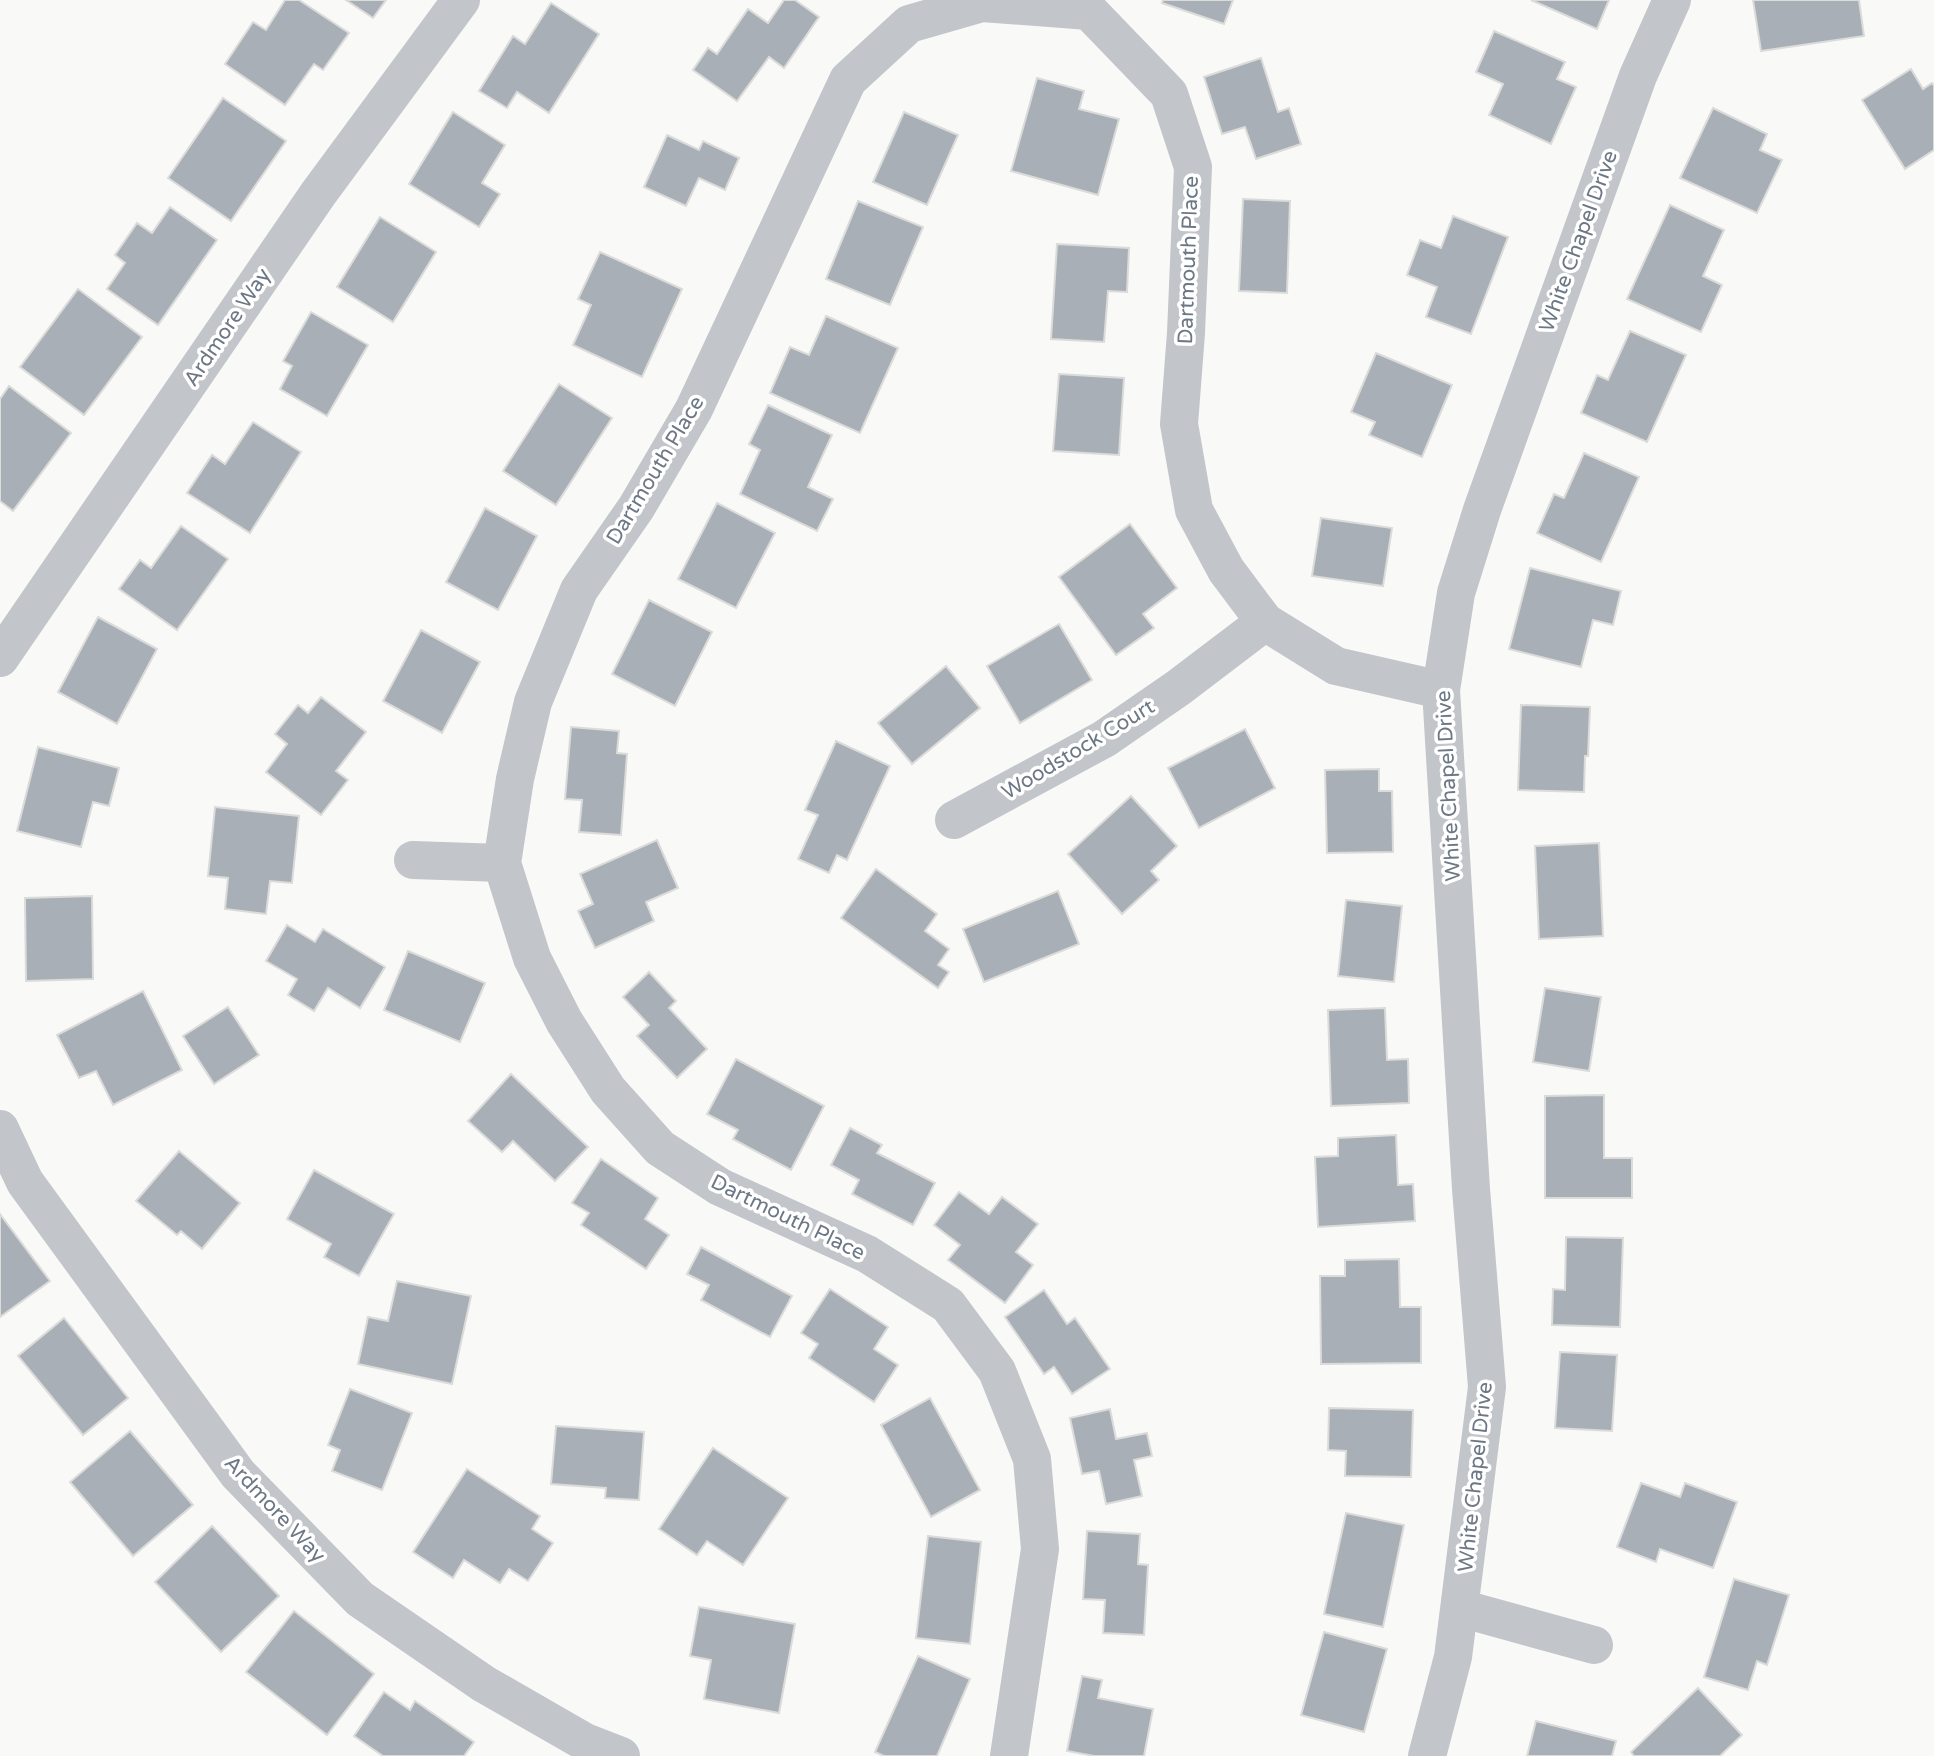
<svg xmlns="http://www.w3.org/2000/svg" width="1934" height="1756" font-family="'Varela Round',sans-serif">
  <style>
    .building { fill: #a9afb6; stroke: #dbdbda; stroke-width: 2 }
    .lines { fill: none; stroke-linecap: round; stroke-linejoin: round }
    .minor { stroke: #c2c5c9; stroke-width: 38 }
    .labels { text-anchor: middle; stroke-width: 7; stroke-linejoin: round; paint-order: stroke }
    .street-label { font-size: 21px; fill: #6c7885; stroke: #fff }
  </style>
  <rect width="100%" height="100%" fill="#f9f9f8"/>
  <g class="building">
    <path d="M285 0H299L349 33 323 70 314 64 285 105 225 64 253 22 266 30Z"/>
    <path d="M346 0H386L373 18Z"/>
    <path d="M784 0H795L819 17 784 68 769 57 737 101 693 70 708 48 717 54 748 9 768 23Z"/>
    <path d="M1163 0H1233L1224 24 1162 3Z"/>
    <path d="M1531 0H1609L1597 29Z"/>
    <path d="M1753 0H1859L1864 36 1761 51Z"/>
    <path d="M551 3 599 34 549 113 517 92 507 108 479 91 513 36 525 44Z"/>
    <path d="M1494 31 1565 62 1557 79 1576 87 1551 144 1489 115 1503 84 1476 72Z"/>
    <path d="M1261 58 1278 112 1289 108 1301 144 1256 159 1245 127 1222 134 1204 77Z"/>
    <path d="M1911 69 1923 89 1932 83 1934 86V150L1905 169 1862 100Z"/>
    <path d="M1037 78 1084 91 1079 109 1119 119 1098 195 1011 171Z"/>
    <path d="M223 98 286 141 231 221 168 178Z"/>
    <path d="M1713 108 1767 134 1760 150 1782 160 1757 213 1680 178Z"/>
    <path d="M453 112 505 145 482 183 500 194 479 227 409 184Z"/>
    <path d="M904 112 958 135 927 205 873 182Z"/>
    <path d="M667 135 699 150 703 141 739 158 725 190 699 178 686 206 644 187Z"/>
    <path d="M1243 199 1290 201 1287 293 1239 291Z"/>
    <path d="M858 201 923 227 890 305 826 279Z"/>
    <path d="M1670 205 1724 230 1703 276 1722 285 1701 332 1627 299Z"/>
    <path d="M170 207 217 240 158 325 107 289 125 263 115 255 137 223 152 233Z"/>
    <path d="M1453 216 1508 237 1471 334 1426 317 1437 287 1407 275 1420 240 1441 248Z"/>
    <path d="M380 217 436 252 393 322 337 287Z"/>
    <path d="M1057 244 1129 248 1127 292 1108 291 1104 342 1051 339Z"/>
    <path d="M600 252 682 289 642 377 573 345 591 305 578 299Z"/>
    <path d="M78 289 142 337 84 415 20 367Z"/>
    <path d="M311 312 368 345 327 416 280 389 292 366 283 361Z"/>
    <path d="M826 316 898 348 860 433 770 393 790 347 809 355Z"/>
    <path d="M1630 331 1686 355 1647 442 1581 413 1597 375 1608 380Z"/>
    <path d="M1376 353 1452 385 1422 457 1369 435 1375 422 1351 412Z"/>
    <path d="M1059 374 1124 378 1119 455 1053 451Z"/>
    <path d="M559 384 612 418 556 505 503 471Z"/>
    <path d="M9 386 71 433 13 511 0 501V399Z"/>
    <path d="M768 405 832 435 808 487 833 499 817 531 740 494 760 450 749 444Z"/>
    <path d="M253 422 301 452 250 533 187 493 212 455 225 464Z"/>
    <path d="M1584 453 1639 477 1601 562 1537 533 1554 494 1564 498Z"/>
    <path d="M717 503 775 533 736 608 678 579Z"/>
    <path d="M485 508 537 536 498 610 446 582Z"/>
    <path d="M1321 518 1392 528 1383 586 1312 576Z"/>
    <path d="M1130 524 1177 588 1143 614 1154 628 1116 655 1059 577Z"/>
    <path d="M181 526 228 559 177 630 119 589 140 560 151 568Z"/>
    <path d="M1530 568 1621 591 1613 625 1593 620 1581 667 1509 649Z"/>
    <path d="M649 600 712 632 675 706 612 674Z"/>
    <path d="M98 617 157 649 117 724 58 692Z"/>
    <path d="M1059 624 1092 680 1020 723 987 666Z"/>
    <path d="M421 630 480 662 442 733 383 701Z"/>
    <path d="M946 666 980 708 912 764 878 723Z"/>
    <path d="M321 697 366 732 336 771 348 780 321 815 266 772 287 744 275 734 298 705 308 713Z"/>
    <path d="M1521 705 1590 707 1588 756H1585L1584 792 1518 790Z"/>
    <path d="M571 727 619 731 617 753 627 754 621 835 579 832 582 800 565 799Z"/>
    <path d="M1245 729 1275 788 1199 828 1168 768Z"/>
    <path d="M836 741 890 766 847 860 837 855 829 873 798 859 818 815 805 810Z"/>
    <path d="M38 747 119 768 109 806 93 802 81 847 17 831Z"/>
    <path d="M1379 769V791H1392L1393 852 1327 853 1325 770Z"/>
    <path d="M1131 796 1177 846 1151 871 1159 880 1122 914 1068 854Z"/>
    <path d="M215 807 299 816 292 883 270 881 266 914 225 909 228 878 208 876Z"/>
    <path d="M657 840 678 888 646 902 654 921 595 948 578 911 593 904 580 874Z"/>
    <path d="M1599 843 1603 936 1539 939 1535 846Z"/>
    <path d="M876 869 937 914 925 931 949 949 938 965 949 972 938 988 841 918Z"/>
    <path d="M1058 891 1079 944 984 982 963 929Z"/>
    <path d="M92 896 93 979 26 981 25 898Z"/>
    <path d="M1346 900 1402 906 1394 982 1338 976Z"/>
    <path d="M287 925 315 942 323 929 385 967 360 1008 328 988 314 1011 288 995 297 979 266 961Z"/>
    <path d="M408 951 485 983 460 1042 384 1010Z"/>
    <path d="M649 972 676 1001 669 1008 707 1049 677 1078 637 1036 649 1025 623 997Z"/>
    <path d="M1545 988 1601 997 1589 1071 1533 1062Z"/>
    <path d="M143 991 182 1070 113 1105 96 1071 79 1078 57 1035Z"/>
    <path d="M228 1007 259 1055 214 1084 183 1036Z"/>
    <path d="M1385 1008 1387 1060 1408 1059 1409 1103 1331 1106 1328 1010Z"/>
    <path d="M736 1059 824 1106 791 1170 733 1139 738 1130 707 1114Z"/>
    <path d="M511 1074 588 1147 555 1181 513 1141 502 1152 468 1121Z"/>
    <path d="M1604 1095V1158H1632V1198H1545V1096Z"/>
    <path d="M850 1128 882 1145 877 1153 935 1183 913 1225 852 1194 859 1180 831 1165Z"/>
    <path d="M1396 1135 1398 1185 1413 1184 1415 1221 1318 1227 1315 1157 1338 1156V1138Z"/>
    <path d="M179 1151 240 1203 202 1249 181 1231 177 1235 136 1201Z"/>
    <path d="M601 1159 658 1198 645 1219 669 1235 646 1269 581 1225 589 1213 572 1203Z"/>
    <path d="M314 1170 394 1214 359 1276 324 1257 331 1244 287 1219Z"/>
    <path d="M959 1192 989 1214 1002 1197 1038 1224 1016 1252 1033 1265 1005 1303 948 1260 960 1245 934 1225Z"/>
    <path d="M0 1214 50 1281 0 1317Z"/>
    <path d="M1566 1237 1623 1238 1620 1327 1552 1325 1553 1289 1565 1290Z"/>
    <path d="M701 1247 792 1296 770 1337 701 1300 709 1285 687 1274Z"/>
    <path d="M1399 1259 1400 1307H1421V1363L1321 1364 1320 1276H1345V1260Z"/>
    <path d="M397 1281 471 1296 452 1384 358 1364 368 1317 388 1321Z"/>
    <path d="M830 1289 888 1327 874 1349 898 1365 874 1402 809 1358 818 1344 801 1333Z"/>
    <path d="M1044 1290 1067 1324 1075 1318 1110 1369 1072 1394 1054 1367 1044 1374 1005 1317Z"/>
    <path d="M64 1318 128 1398 83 1435 18 1356Z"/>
    <path d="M1560 1352 1617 1355 1612 1431 1555 1428Z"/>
    <path d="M350 1389 412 1413 382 1490 332 1471 340 1450 328 1445Z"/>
    <path d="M930 1398 980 1490 931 1517 881 1425Z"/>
    <path d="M1329 1408 1413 1410 1411 1477 1345 1476 1346 1451 1328 1450Z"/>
    <path d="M1110 1409 1116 1439 1147 1433 1152 1456 1134 1460 1142 1496 1106 1504 1099 1471 1082 1474 1070 1418Z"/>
    <path d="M556 1426 644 1432 639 1500 605 1498 606 1488 551 1484Z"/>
    <path d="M130 1431 193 1505 133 1556 70 1482Z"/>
    <path d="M713 1448 788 1498 743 1565 707 1541 697 1555 659 1529Z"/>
    <path d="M467 1469 540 1516 532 1529 553 1543 528 1581 509 1569 500 1583 464 1560 453 1578 413 1552Z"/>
    <path d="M1641 1483 1680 1497 1685 1483 1737 1502 1713 1568 1660 1549 1656 1562 1617 1547Z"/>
    <path d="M1346 1513 1404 1525 1383 1627 1324 1614Z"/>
    <path d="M212 1526 279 1596 221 1652 155 1582Z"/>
    <path d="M1087 1531 1140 1534 1138 1564 1148 1565 1144 1635 1103 1633 1105 1600 1083 1599Z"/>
    <path d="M928 1536 981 1542 970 1644 916 1638Z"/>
    <path d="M1734 1579 1789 1595 1767 1665 1757 1661 1748 1690 1704 1677Z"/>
    <path d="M699 1607 795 1624 779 1713 704 1699 711 1660 690 1656Z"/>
    <path d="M294 1611 374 1674 327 1735 246 1672Z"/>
    <path d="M1324 1632 1387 1649 1364 1732 1301 1715Z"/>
    <path d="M918 1656 970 1679 937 1756H884L875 1752Z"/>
    <path d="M1082 1676 1102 1680 1098 1698 1153 1709 1144 1756H1094L1067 1751Z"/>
    <path d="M1698 1688 1742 1735 1720 1756H1634L1631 1752Z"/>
    <path d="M384 1692 410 1710 415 1701 474 1742 464 1756H383L354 1736Z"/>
    <path d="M1536 1721 1616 1741 1612 1756H1527Z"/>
  </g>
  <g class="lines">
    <g class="minor">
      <path d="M0 658 318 194 461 0"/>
      <path d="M954 820 1104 739 1178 688 1265 622"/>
      <path d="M413 860 502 863"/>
      <path d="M0 1129 25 1182 238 1474 360 1599 484 1684 585 1742 621 1756"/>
      <path d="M1460 1608 1594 1645"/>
      <path d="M1009 1756 1040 1549 1032 1459 997 1371 948 1305 867 1254 720 1187 660 1148 608 1090 564 1021 532 958 502 863 515 779 533 702 579 590 636 508 694 409 848 80 909 24 982 3 1089 11 1169 94 1193 167 1186 333 1179 424 1194 510 1226 570 1265 622 1336 666 1441 690"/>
      <path d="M1427 1756 1453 1657 1487 1387 1471 1189 1441 690 1456 593 1482 510 1638 76 1672 0"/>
    </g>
  </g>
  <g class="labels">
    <g class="street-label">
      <text transform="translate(1578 241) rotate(-70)" y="7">White Chapel Drive</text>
      <text transform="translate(1188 260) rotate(-88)" y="7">Dartmouth Place</text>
      <text transform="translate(227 327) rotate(-56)" y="7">Ardmore Way</text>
      <text transform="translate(655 470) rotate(-59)" y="7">Dartmouth Place</text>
      <text transform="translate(1078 749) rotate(-31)" y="7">Woodstock Court</text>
      <text transform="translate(1448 786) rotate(-93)" y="7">White Chapel Drive</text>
      <text transform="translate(788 1217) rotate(26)" y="7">Dartmouth Place</text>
      <text transform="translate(1475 1477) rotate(-84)" y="7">White Chapel Drive</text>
      <text transform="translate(275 1509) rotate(47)" y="7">Ardmore Way</text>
    </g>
  </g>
</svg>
